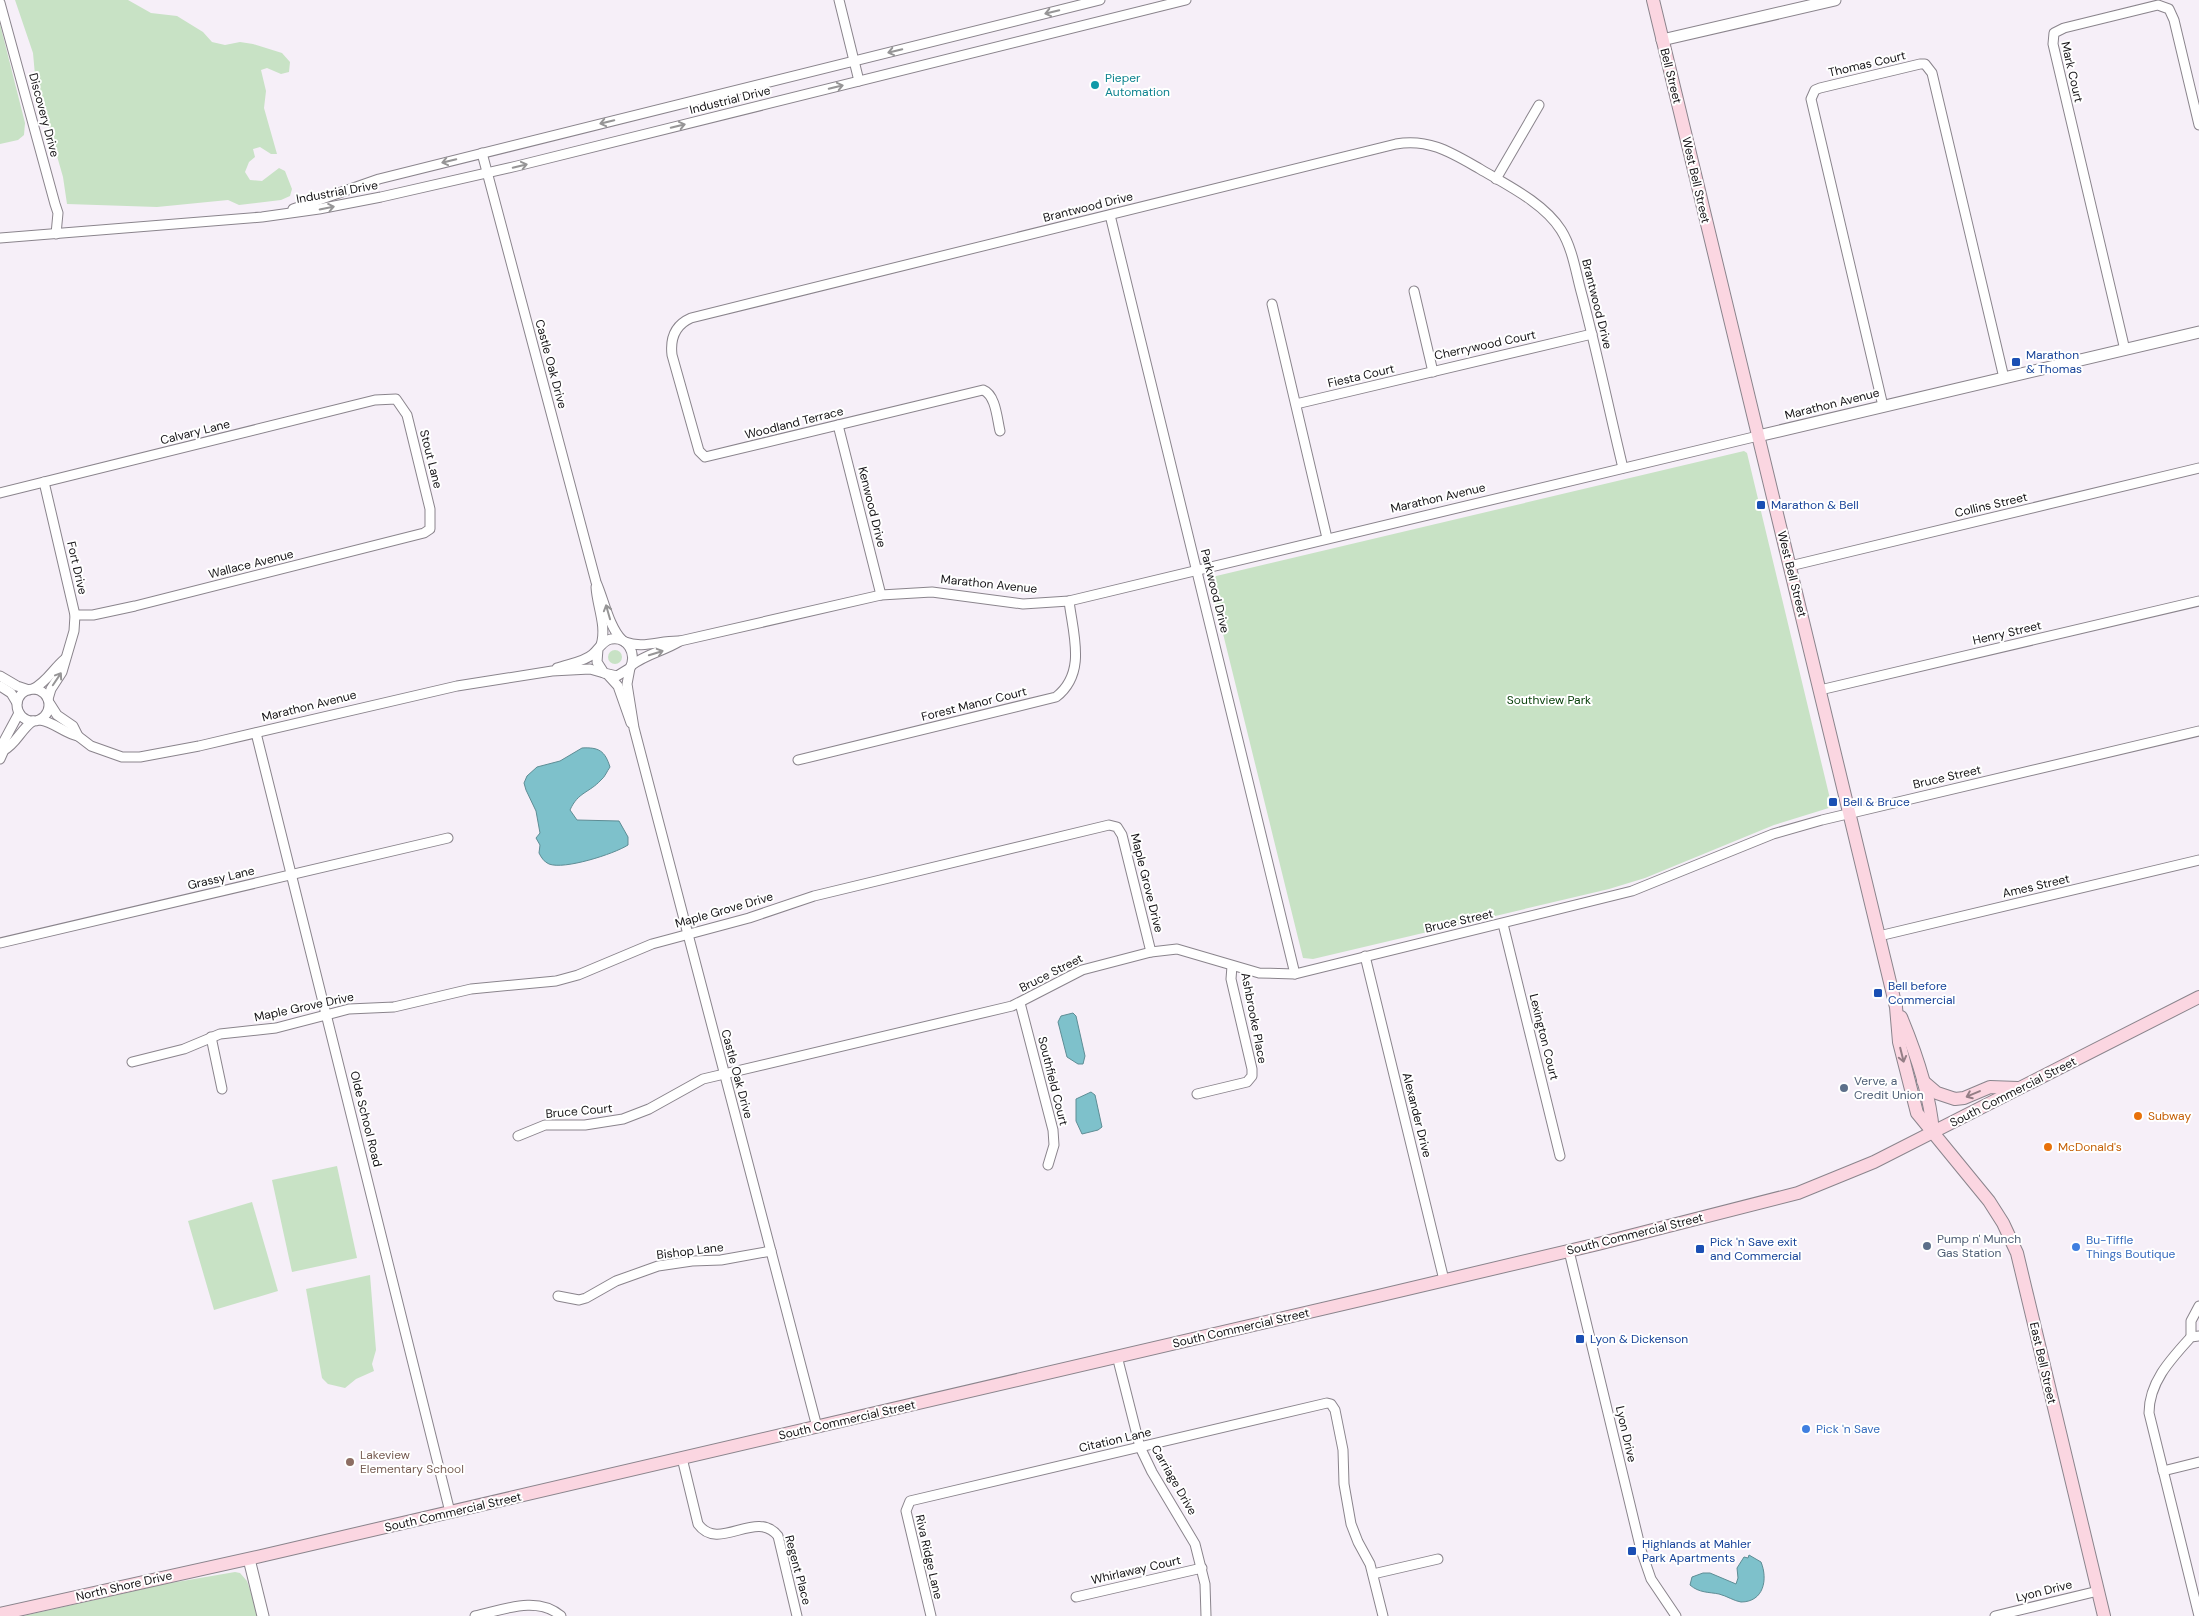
<svg xmlns="http://www.w3.org/2000/svg" width="2199" height="1616" font-family="'DM Sans',sans-serif">
  <style>
    .green { fill: #c8e2c5 }
    .water { fill: #7ec1cb; stroke: #5e8d95 }
    .lines { fill: none; stroke-linecap: round; stroke-linejoin: round }
    .minor-casing { stroke: #8a848c; stroke-width: 11 }
    .tertiary-casing { stroke: #8a848c; stroke-width: 13 }
    .secondary-casing { stroke: #8a848c; stroke-width: 14 }
    .minor { stroke: #fff; stroke-width: 9 }
    .tertiary { stroke: #fff; stroke-width: 11 }
    .secondary { stroke: #fbd6e1; stroke-width: 12 }
    .oneway { stroke: #969596 }
    .oneway2 { stroke: #947e86 }
    .culture-dot { fill: #0f9aa8; stroke: #fff; stroke-width: 2 }
    .transit-dot { fill: #1a4fb4; stroke: #fff; stroke-width: 2 }
    .service-dot { fill: #5c6f8a; stroke: #fff; stroke-width: 2 }
    .food-dot { fill: #e8710a; stroke: #fff; stroke-width: 2 }
    .shop-dot { fill: #3f7fe0; stroke: #fff; stroke-width: 2 }
    .education-dot { fill: #8d6e63; stroke: #fff; stroke-width: 2 }
    .labels { text-anchor: middle; stroke-width: 4; stroke-linejoin: round; paint-order: stroke }
    .street-label { font-size: 12px; fill: #151316; stroke: #fff }
    .culture-label { font-size: 12px; fill: #0d838f; stroke: #fff; text-anchor: start }
    .transit-label { font-size: 12px; fill: #164399; stroke: #fff; text-anchor: start }
    .park-label { font-size: 12px; fill: #063e08; stroke: #fff }
    .service-label { font-size: 12px; fill: #4e5e75; stroke: #fff; text-anchor: start }
    .food-label { font-size: 12px; fill: #c56008; stroke: #fff; text-anchor: start }
    .shop-label { font-size: 12px; fill: #366cbe; stroke: #fff; text-anchor: start }
    .education-label { font-size: 12px; fill: #785e54; stroke: #fff; text-anchor: start }
  </style>
  <rect width="100%" height="100%" fill="#f6eff8"/>
  <g class="green">
    <path d="M15 0H128L151 13 177 16 203 32 212 42 225 45 240 42 253 44 282 53 290 62 289 72 281 74 267 68 261 70 266 91 264 108 277 154H271L260 147 253 149 255 157 249 162 245 172 250 180 262 181 279 168 285 171 292 189 290 196 281 200 239 205 228 200 157 207 67 204 63 177 43 107 37 97 33 53Z"/>
    <path d="M0 24 25 123 24 135 18 140 0 144Z"/>
    <path d="M1744 451 1747 453 1832 807 1774 825 1645 878 1609 889 1313 959 1303 958 1211 585 1212 577Z"/>
    <circle cx="615" cy="657" r="7"/>
    <path d="M337 1166 357 1258 292 1272 272 1180Z"/>
    <path d="M252 1202 278 1291 214 1310 188 1221Z"/>
    <path d="M370 1275 376 1350 372 1364 374 1371 356 1379 345 1388 328 1384 322 1378 306 1289Z"/>
    <path d="M235 1572 240 1573 247 1581 259 1616H23L165 1584Z"/>
  </g>
  <g class="water">
    <path d="M582 748C599 747 605 751 610 767 607 771 605 777 601 780 589 793 578 792 570 810L577 820 619 821 628 837V845C614 854 564 870 549 864 544 862 541 857 539 853L540 845 536 838 540 833 536 811 526 790 524 783 527 776 537 767 560 761Z"/>
    <path d="M1073 1013 1076 1016 1085 1056 1083 1064H1078L1067 1057 1058 1022 1061 1016Z"/>
    <path d="M1091 1092 1095 1095 1102 1127 1098 1130 1082 1134 1076 1121V1099Z"/>
    <path d="M1749 1555 1761 1562C1768 1579 1764 1602 1741 1602 1734 1601 1727 1596 1719 1594 1709 1592 1699 1593 1690 1585L1692 1577 1703 1573H1710L1736 1584 1738 1578 1737 1568 1744 1557 1748 1558Z"/>
  </g>
  <g class="lines">
    <defs>
      <g id="minor">
        <path d="M839 0 859 81"/>
        <path d="M0 3 55 204 58 213 56 234"/>
        <path d="M482 153 596 582C604 600 609 627 622 640"/>
        <path d="M1496 179 1539 105"/>
        <path d="M293 209 379 179 1100 0"/>
        <path d="M1110 215 1295 974"/>
        <path d="M0 238 262 217 319 209 381 197 517 166 1186 0"/>
        <path d="M1414 291 1433 372"/>
        <path d="M1272 304 1327 538"/>
        <path d="M2125 350 2053 44 2054 33 2064 28 2158 5 2169 9 2174 20 2199 125"/>
        <path d="M1296 404 1592 334"/>
        <path d="M1883 406 1811 99 1815 90 1820 88 1920 64H1925L1932 73 2004 378"/>
        <path d="M838 425 881 595"/>
        <path d="M1000 431C997 419 996 395 983 390L705 457 699 451 672 355C670 338 675 325 691 318L1396 144C1429 138 1452 153 1480 169 1507 185 1544 203 1561 230 1573 249 1576 274 1582 295 1597 352 1609 410 1623 468"/>
        <path d="M44 482 75 615 74 631 62 672 51 689 48 699"/>
        <path d="M0 493 375 400 396 399 407 415 430 509V529L424 533 135 606 93 615H75"/>
        <path d="M1790 566 2199 468"/>
        <path d="M596 587C597 606 607 626 601 645"/>
        <path d="M625 642C643 649 661 640 680 641L881 595 932 592 1023 604 1069 601 1758 436"/>
        <path d="M632 665C646 654 664 651 680 641"/>
        <path d="M557 668C568 664 584 662 593 654 599 649 602 641 611 639 628 636 637 654 630 668L617 676 604 673 597 662 598 649"/>
        <path d="M630 668 627 684 634 728 817 1427"/>
        <path d="M608 675 618 686 631 723"/>
        <path d="M0 676 17 686 29 690"/>
        <path d="M0 686 11 693 17 703"/>
        <circle cx="33" cy="705" r="16"/>
        <path d="M33 689C47 682 53 669 65 659"/>
        <path d="M1820 690 2199 601"/>
        <path d="M50 704 57 715 73 726 78 736 91 746 122 757H140L199 746 457 686 552 671 590 669 604 673"/>
        <path d="M40 720C54 722 64 733 78 736"/>
        <path d="M256 733 450 1512"/>
        <path d="M4 750C16 744 21 729 33 721"/>
        <path d="M0 759 4 750 3 743 19 713"/>
        <path d="M798 760 1056 697C1087 673 1073 634 1069 601"/>
        <path d="M1503 924 1560 1156"/>
        <path d="M1879 936 2199 860"/>
        <path d="M0 943 448 838"/>
        <path d="M1365 956 1444 1280"/>
        <path d="M1020 1003 1053 1130 1054 1145 1048 1165"/>
        <path d="M211 1037 222 1089"/>
        <path d="M132 1062 184 1049 220 1034 276 1028 349 1009 394 1007 471 989 556 981 578 975 652 944 749 918 814 896 1109 825 1117 827 1122 835 1151 952"/>
        <path d="M1197 1094 1247 1082 1252 1076V1069L1231 979 1232 966"/>
        <path d="M518 1136 545 1125H585L623 1119 649 1109 703 1079 1012 1006 1082 970 1151 952 1177 949 1259 973 1295 974 1632 891 1773 834 1822 820 2199 731"/>
        <path d="M1569 1251 1641 1550 1651 1579 1676 1616"/>
        <path d="M558 1296 579 1300 586 1298 616 1281 658 1266 692 1261 721 1260 771 1251"/>
        <path d="M2191 1337V1321L2199 1306"/>
        <path d="M1117 1356 1140 1447 1152 1472 1195 1544 1205 1584 1206 1616"/>
        <path d="M682 1458 698 1524C719 1553 756 1508 778 1536L797 1616"/>
        <path d="M2163 1471 2199 1462"/>
        <path d="M1373 1574 1438 1559"/>
        <path d="M1076 1597 1202 1568"/>
        <path d="M475 1616C503 1610 537 1595 561 1616"/>
        <path d="M931 1616 906 1511 910 1501 1327 1403 1331 1404 1335 1410 1343 1450 1344 1484 1351 1524 1358 1542 1370 1564 1383 1616"/>
        <path d="M1995 1616 2098 1591"/>
        <path d="M2199 1616 2149 1413C2149 1382 2171 1359 2191 1337L2199 1336"/>
      </g>
      <g id="tertiary">
        <path d="M1662 40 1835 0"/>
        <path d="M1758 436 2199 332"/>
        <path d="M249 1559 263 1616"/>
      </g>
      <g id="secondary">
        <path d="M1653 0 1896 1007 1899 1042 1917 1113 1989 1201 2003 1223 2017 1253 2104 1616"/>
        <path d="M1901 1017C1916 1053 1930 1093 1933 1132"/>
        <path d="M1923 1081 1937 1093 1955 1099 1964 1098 1990 1087 2018 1088"/>
        <path d="M0 1614 261 1556 1378 1296 1598 1244 1798 1193 1874 1162 2199 997"/>
      </g>
    </defs>
    <use href="#minor" class="minor-casing"/>
    <use href="#tertiary" class="tertiary-casing"/>
    <use href="#secondary" class="secondary-casing"/>
    <use href="#minor" class="minor"/>
    <use href="#tertiary" class="tertiary"/>
    <use href="#secondary" class="secondary"/>
  </g>
  <defs><path id="oneway-shaft" d="M-6 0H5M1.5-3L5.5 0L1.5 3" fill="none" stroke-width="1.6" stroke-linecap="round" stroke-linejoin="round" transform="scale(1.25)"/></defs>
  <g class="oneway">
    <use href="#oneway-shaft" transform="translate(1052 12) rotate(166)"/>
    <use href="#oneway-shaft" transform="translate(895 51) rotate(166)"/>
    <use href="#oneway-shaft" transform="translate(836 87) rotate(-14)"/>
    <use href="#oneway-shaft" transform="translate(607 122) rotate(166)"/>
    <use href="#oneway-shaft" transform="translate(678 126) rotate(-14)"/>
    <use href="#oneway-shaft" transform="translate(449 161) rotate(166)"/>
    <use href="#oneway-shaft" transform="translate(520 166) rotate(-14)"/>
    <use href="#oneway-shaft" transform="translate(327 208) rotate(-11)"/>
    <use href="#oneway-shaft" transform="translate(608 612) rotate(-106)"/>
    <use href="#oneway-shaft" transform="translate(656 653) rotate(-17)"/>
    <use href="#oneway-shaft" transform="translate(57 679) rotate(-56)"/>
  </g>
  <g class="oneway2">
    <use href="#oneway-shaft" transform="translate(1902 1055) rotate(76)"/>
    <use href="#oneway-shaft" transform="translate(1973 1094) rotate(157)"/>
  </g>
  <circle class="culture-dot" cx="1095" cy="85" r="5"/>
  <g class="transit-dot">
    <rect x="2011" y="357" width="10" height="10" rx="2.5"/>
    <rect x="1756" y="500" width="10" height="10" rx="2.5"/>
    <rect x="1828" y="797" width="10" height="10" rx="2.5"/>
    <rect x="1873" y="988" width="10" height="10" rx="2.5"/>
    <rect x="1695" y="1244" width="10" height="10" rx="2.5"/>
    <rect x="1575" y="1334" width="10" height="10" rx="2.5"/>
    <rect x="1627" y="1546" width="10" height="10" rx="2.5"/>
  </g>
  <g class="service-dot">
    <circle cx="1844" cy="1088" r="5"/>
    <circle cx="1927" cy="1246" r="5"/>
  </g>
  <g class="food-dot">
    <circle cx="2138" cy="1116" r="5"/>
    <circle cx="2048" cy="1147" r="5"/>
  </g>
  <g class="shop-dot">
    <circle cx="2076" cy="1247" r="5"/>
    <circle cx="1806" cy="1429" r="5"/>
  </g>
  <circle class="education-dot" cx="350" cy="1462" r="5"/>
  <g class="labels">
    <g class="street-label">
      <text transform="translate(1867 64) rotate(-13)" y="4">Thomas Court</text>
      <text transform="translate(2072 72) rotate(77)" y="4">Mark Court</text>
      <text transform="translate(1671 76) rotate(76)" y="4">Bell Street</text>
      <text transform="translate(730 100) rotate(-14)" y="4">Industrial Drive</text>
      <text transform="translate(44 115) rotate(75)" y="4">Discovery Drive</text>
      <text transform="translate(1696 180) rotate(77)" y="4">West Bell Street</text>
      <text transform="translate(337 192) rotate(-10)" y="4">Industrial Drive</text>
      <text transform="translate(1088 207) rotate(-14)" y="4">Brantwood Drive</text>
      <text transform="translate(1597 304) rotate(76)" y="4">Brantwood Drive</text>
      <text transform="translate(1485 345) rotate(-12)" y="4">Cherrywood Court</text>
      <text transform="translate(551 364) rotate(75)" y="4">Castle Oak Drive</text>
      <text transform="translate(1361 376) rotate(-13)" y="4">Fiesta Court</text>
      <text transform="translate(1832 404) rotate(-14)" y="4">Marathon Avenue</text>
      <text transform="translate(794 423) rotate(-14)" y="4">Woodland Terrace</text>
      <text transform="translate(195 432) rotate(-14)" y="4">Calvary Lane</text>
      <text transform="translate(431 459) rotate(76)" y="4">Stout Lane</text>
      <text transform="translate(1438 498) rotate(-13)" y="4">Marathon Avenue</text>
      <text transform="translate(1991 505) rotate(-13)" y="4">Collins Street</text>
      <text transform="translate(872 507) rotate(76)" y="4">Kenwood Drive</text>
      <text transform="translate(251 564) rotate(-14)" y="4">Wallace Avenue</text>
      <text transform="translate(77 568) rotate(77)" y="4">Fort Drive</text>
      <text transform="translate(1792 574) rotate(76)" y="4">West Bell Street</text>
      <text transform="translate(989 584) rotate(6)" y="4">Marathon Avenue</text>
      <text transform="translate(1215 591) rotate(76)" y="4">Parkwood Drive</text>
      <text transform="translate(2007 633) rotate(-13)" y="4">Henry Street</text>
      <text transform="translate(974 704) rotate(-14)" y="4">Forest Manor Court</text>
      <text transform="translate(309 706) rotate(-14)" y="4">Marathon Avenue</text>
      <text transform="translate(1947 777) rotate(-13)" y="4">Bruce Street</text>
      <text transform="translate(221 878) rotate(-13)" y="4">Grassy Lane</text>
      <text transform="translate(1147 883) rotate(76)" y="4">Maple Grove Drive</text>
      <text transform="translate(2036 886) rotate(-13)" y="4">Ames Street</text>
      <text transform="translate(724 910) rotate(-16)" y="4">Maple Grove Drive</text>
      <text transform="translate(1459 921) rotate(-13)" y="4">Bruce Street</text>
      <text transform="translate(1051 973) rotate(-27)" y="4">Bruce Street</text>
      <text transform="translate(304 1007) rotate(-12)" y="4">Maple Grove Drive</text>
      <text transform="translate(1254 1018) rotate(79)" y="4">Ashbrooke Place</text>
      <text transform="translate(1544 1037) rotate(76)" y="4">Lexington Court</text>
      <text transform="translate(737 1074) rotate(75)" y="4">Castle Oak Drive</text>
      <text transform="translate(1053 1081) rotate(76)" y="4">Southfield Court</text>
      <text transform="translate(2013 1092) rotate(-27)" y="4">South Commercial Street</text>
      <text transform="translate(579 1111) rotate(-5)" y="4">Bruce Court</text>
      <text transform="translate(1417 1115) rotate(76)" y="4">Alexander Drive</text>
      <text transform="translate(366 1119) rotate(76)" y="4">Olde School Road</text>
      <text transform="translate(1635 1234) rotate(-14)" y="4">South Commercial Street</text>
      <text transform="translate(690 1251) rotate(-7)" y="4">Bishop Lane</text>
      <text transform="translate(1241 1328) rotate(-13)" y="4">South Commercial Street</text>
      <text transform="translate(2043 1363) rotate(77)" y="4">East Bell Street</text>
      <text transform="translate(847 1420) rotate(-13)" y="4">South Commercial Street</text>
      <text transform="translate(1626 1434) rotate(77)" y="4">Lyon Drive</text>
      <text transform="translate(1115 1440) rotate(-13)" y="4">Citation Lane</text>
      <text transform="translate(1174 1480) rotate(60)" y="4">Carriage Drive</text>
      <text transform="translate(453 1512) rotate(-13)" y="4">South Commercial Street</text>
      <text transform="translate(929 1557) rotate(77)" y="4">Riva Ridge Lane</text>
      <text transform="translate(798 1570) rotate(75)" y="4">Regent Place</text>
      <text transform="translate(1136 1570) rotate(-13)" y="4">Whirlaway Court</text>
      <text transform="translate(124 1586) rotate(-13)" y="4">North Shore Drive</text>
      <text transform="translate(2044 1591) rotate(-14)" y="4">Lyon Drive</text>
    </g>
    <g class="culture-label">
      <text x="1105" y="82">Pieper<tspan x="1105" dy="14">Automation</tspan></text>
    </g>
    <g class="transit-label">
      <text x="2026" y="359">Marathon<tspan x="2026" dy="14">&amp; Thomas</tspan></text>
      <text x="1771" y="509">Marathon &amp; Bell</text>
      <text x="1843" y="806">Bell &amp; Bruce</text>
      <text x="1888" y="990">Bell before<tspan x="1888" dy="14">Commercial</tspan></text>
      <text x="1710" y="1246">Pick 'n Save exit<tspan x="1710" dy="14">and Commercial</tspan></text>
      <text x="1590" y="1343">Lyon &amp; Dickenson</text>
      <text x="1642" y="1548">Highlands at Mahler<tspan x="1642" dy="14">Park Apartments</tspan></text>
    </g>
    <g class="park-label">
      <text x="1549" y="704">Southview Park</text>
    </g>
    <g class="service-label">
      <text x="1854" y="1085">Verve, a<tspan x="1854" dy="14">Credit Union</tspan></text>
      <text x="1937" y="1243">Pump n' Munch<tspan x="1937" dy="14">Gas Station</tspan></text>
    </g>
    <g class="food-label">
      <text x="2148" y="1120">Subway</text>
      <text x="2058" y="1151">McDonald's</text>
    </g>
    <g class="shop-label">
      <text x="2086" y="1244">Bu-Tiffle<tspan x="2086" dy="14">Things Boutique</tspan></text>
      <text x="1816" y="1433">Pick 'n Save</text>
    </g>
    <g class="education-label">
      <text x="360" y="1459">Lakeview<tspan x="360" dy="14">Elementary School</tspan></text>
    </g>
  </g>
</svg>
